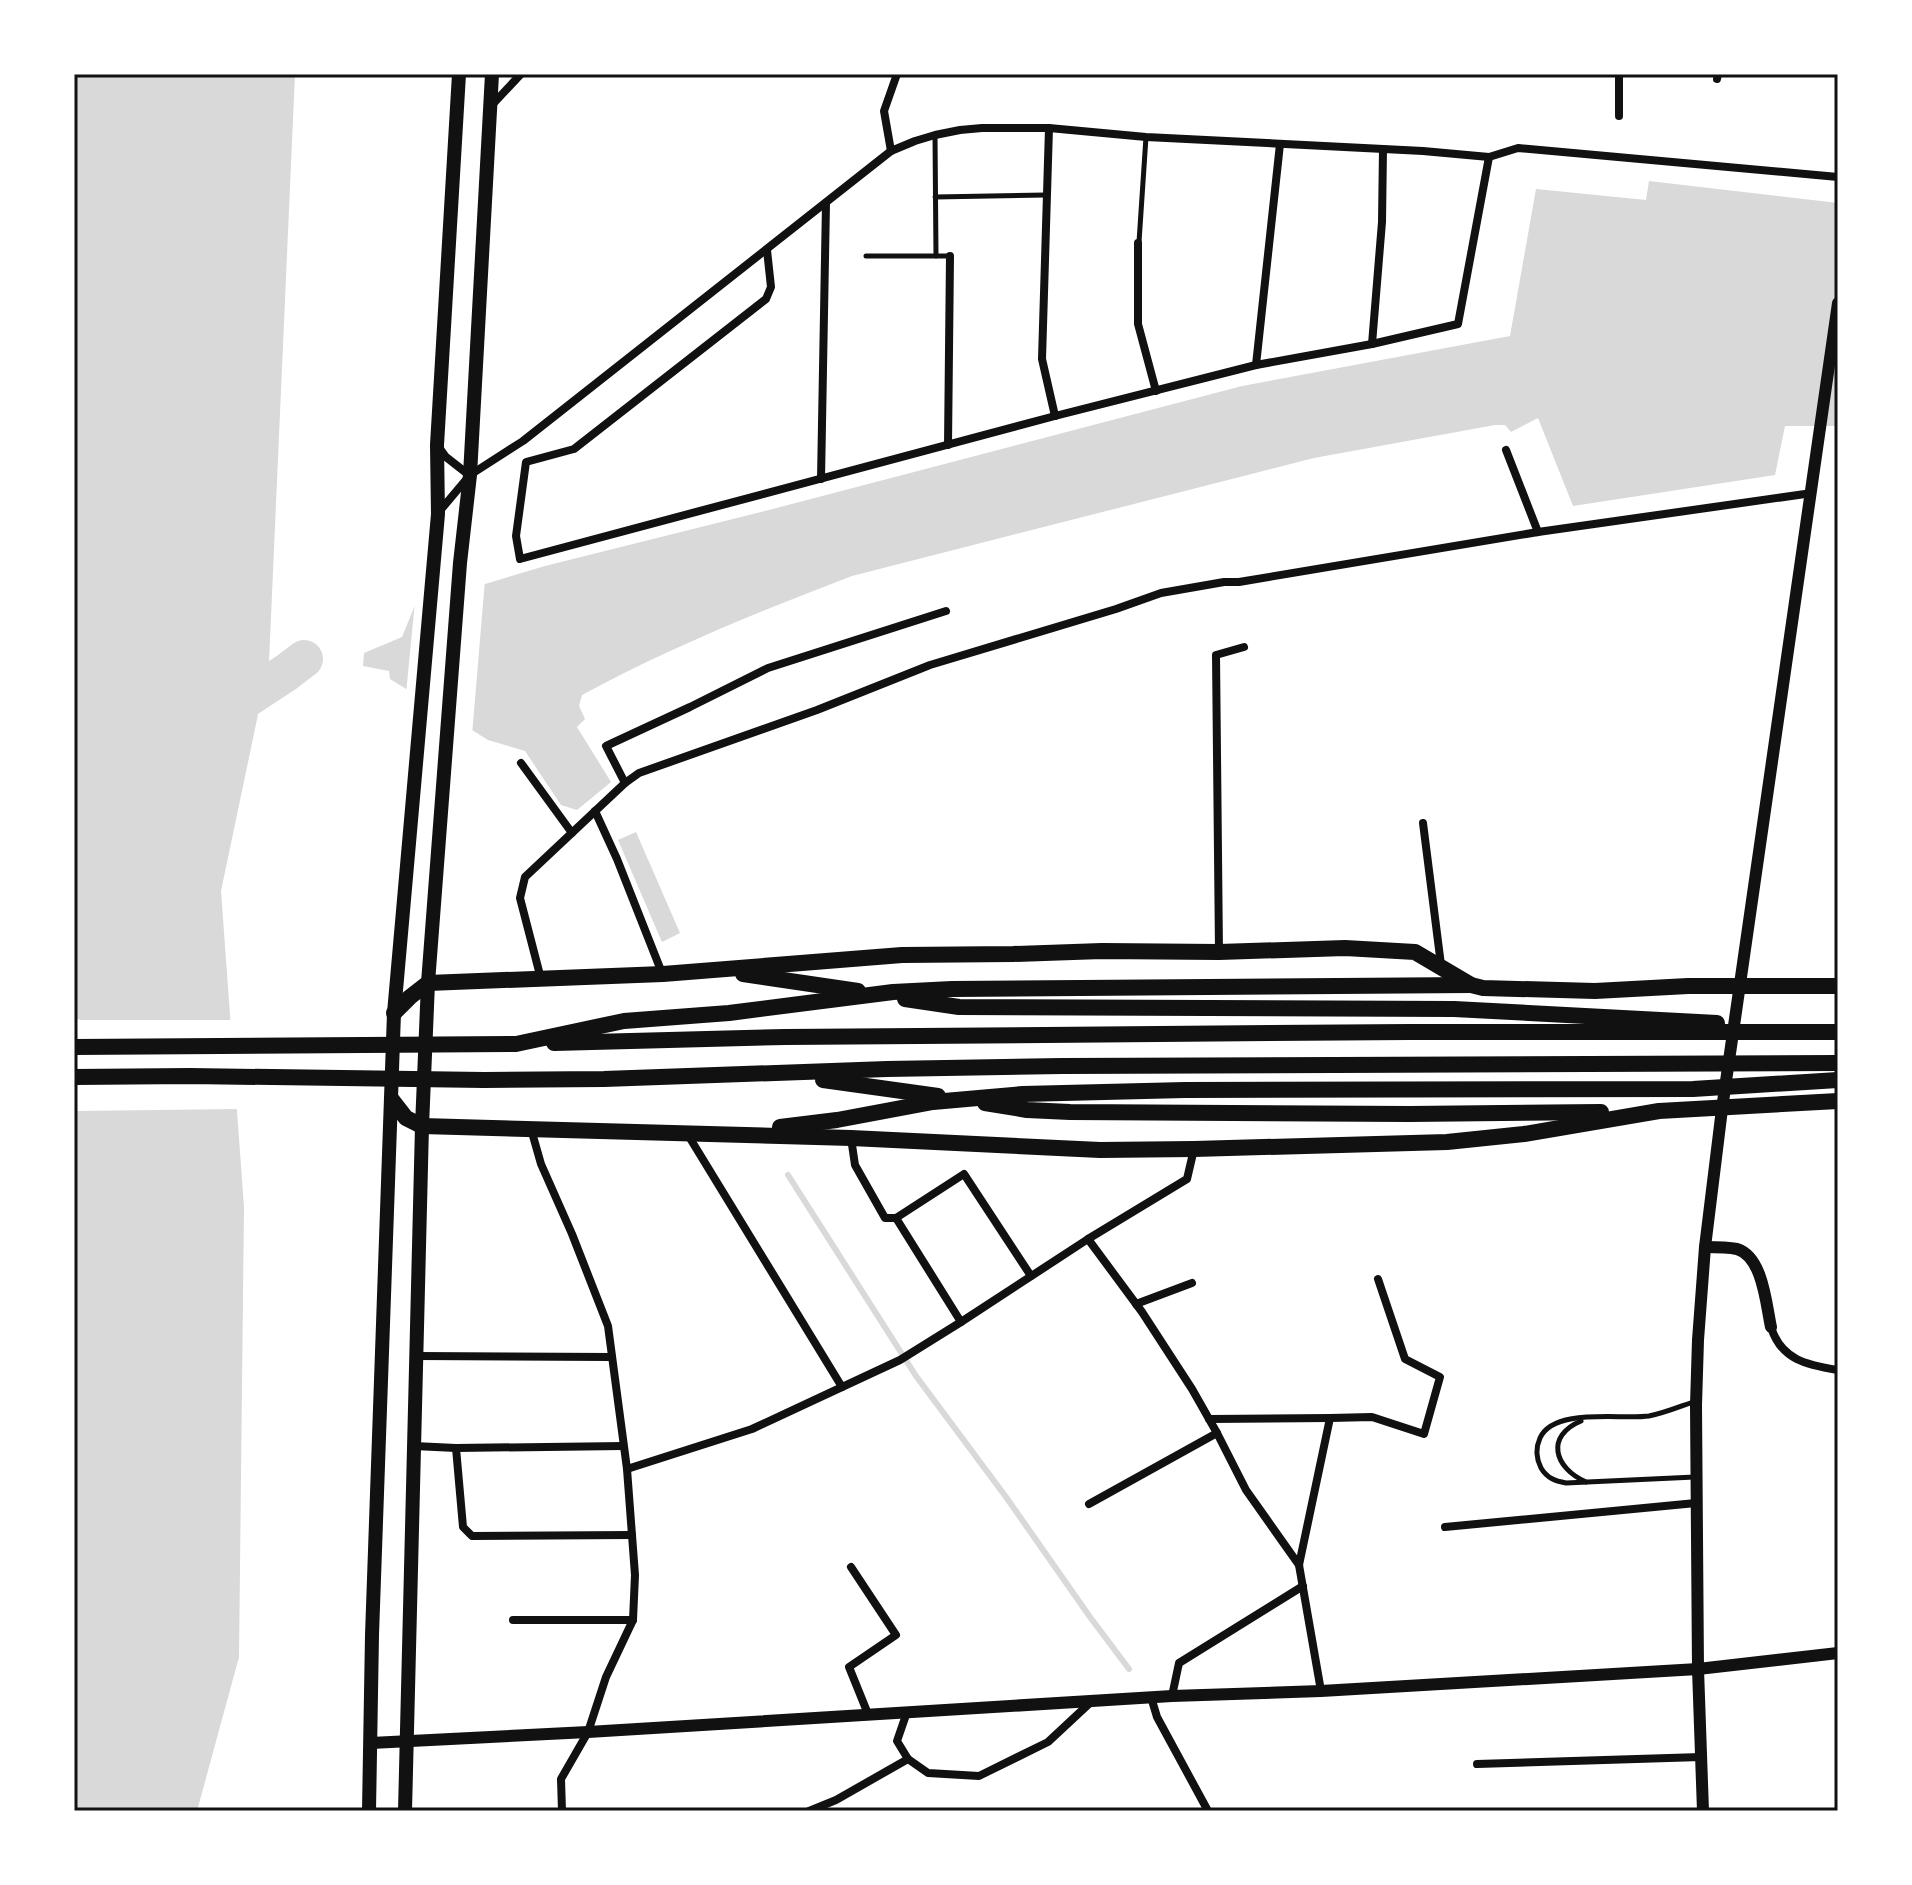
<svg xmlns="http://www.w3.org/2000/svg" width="1912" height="1885" font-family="'Space Grotesk',sans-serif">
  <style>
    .water { fill: #d9d9d9 }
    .pier { fill: #fff }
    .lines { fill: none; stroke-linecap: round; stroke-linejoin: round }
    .stream { stroke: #d9d9d9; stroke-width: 6 }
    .river { stroke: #d9d9d9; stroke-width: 38 }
    .service { stroke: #111; stroke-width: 5 }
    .minor { stroke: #111; stroke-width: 8 }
    .tertiary { stroke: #111; stroke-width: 12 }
    .secondary { stroke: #111; stroke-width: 14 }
    .primary { stroke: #111; stroke-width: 16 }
    .neatline { fill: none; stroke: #111; stroke-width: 3 }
  </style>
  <rect width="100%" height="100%" fill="#fff"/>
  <g class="water">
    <path d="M74 74H295L269 662 221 891 244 1207 239 1657 197 1811H74Z"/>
    <path d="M1649 181 1838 203V426H1785L1775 475 1573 506 1538 418 1511 432 1505 425H1495L1314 458 852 576C760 611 669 648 582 695L579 706 585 719 577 727 611 782 577 810 561 805 525 751 488 740 390 679 389 671 363 666 364 653 402 637 415 605 545 566 765 511 1242 386 1510 336 1536 189 1646 200Z"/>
    <path d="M636 832 680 933 662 942 618 840Z"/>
  </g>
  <g class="pier">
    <path d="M485 580 472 735 406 694 415 601Z"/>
    <path d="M74 1018 81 1020H234L241 1109 74 1111Z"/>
  </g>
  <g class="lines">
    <path class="stream" d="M788 1175 916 1376 1006 1497 1090 1617 1129 1669"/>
    <path class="river" d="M220 716 287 672 304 659"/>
    <g class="service">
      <path d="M935 135 936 256"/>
      <path d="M935 197 1046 195"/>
      <path d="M1139 242 1146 137"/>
      <path d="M866 256H949"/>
      <path d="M1581 1421C1545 1436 1554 1468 1586 1482"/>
      <path d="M1695 1477 1566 1483C1555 1481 1547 1478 1541 1468 1536 1458 1535 1449 1540 1438 1554 1407 1621 1420 1649 1416 1665 1413 1681 1406 1696 1401"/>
    </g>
    <g class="minor">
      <path d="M1717 79 1718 74"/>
      <path d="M491 106 521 74"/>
      <path d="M1619 116V74"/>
      <path d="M1049 128 1042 359 1055 416"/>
      <path d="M891 151 884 111 897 74"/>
      <path d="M1138 243V324L1156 391"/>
      <path d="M767 250 771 287 766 299 574 449 526 462 516 536 520 559 1055 416 1256 365 1372 344 1458 324 1489 157"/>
      <path d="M1372 344 1382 222 1383 149"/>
      <path d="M1256 365 1280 144"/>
      <path d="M948 445 950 256"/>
      <path d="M438 446 446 457 469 475"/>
      <path d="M1506 450 1538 532"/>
      <path d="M821 479 826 203"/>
      <path d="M438 513 470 475 523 441 891 151 915 141 935 135 960 130 982 128H1049L1146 137 1423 151 1489 157 1518 148 1838 177"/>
      <path d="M521 763 572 833"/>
      <path d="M625 783 639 773 817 710 930 665 1116 609 1161 593 1224 582H1239L1538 532 1812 493"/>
      <path d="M595 811 617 859 662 973"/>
      <path d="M1423 823 1441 965"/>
      <path d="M1219 952 1216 655 1244 647"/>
      <path d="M541 979 520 898 525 877 625 783 606 746 690 707 768 668 946 611"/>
      <path d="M531 1129 541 1164 572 1234 608 1326 627 1469 635 1575 633 1620 606 1677 588 1732 561 1779 562 1811"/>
      <path d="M688 1135 842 1387"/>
      <path d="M851 1138 855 1165 885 1218H896L964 1174 1031 1276"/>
      <path d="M896 1218 961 1322"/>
      <path d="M1088 1239 1142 1312 1192 1389 1217 1433"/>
      <path d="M1136 1304 1192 1283"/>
      <path d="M1771 1327C1781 1360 1807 1365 1838 1370"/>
      <path d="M417 1356 611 1357"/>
      <path d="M1209 1419 1330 1418"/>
      <path d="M414 1446 456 1448"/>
      <path d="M623 1446 456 1448 463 1527 472 1536 632 1535"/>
      <path d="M627 1469 752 1429 900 1360 961 1322 1088 1239 1187 1179 1194 1149"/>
      <path d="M1089 1504 1217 1433 1246 1490 1299 1565"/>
      <path d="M1445 1527 1696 1503"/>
      <path d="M851 1567 896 1635 849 1667 868 1714"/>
      <path d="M513 1620H633"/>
      <path d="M1321 1691 1299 1565 1330 1418 1372 1417 1424 1434 1440 1377 1405 1359 1378 1279"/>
      <path d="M1172 1696 1179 1663 1303 1586"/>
      <path d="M1151 1697 1157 1717 1208 1811"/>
      <path d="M907 1712 897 1741 908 1759 928 1773 979 1776 1048 1742 1092 1701"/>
      <path d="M1477 1764 1701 1757"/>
      <path d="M809 1811 836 1800 908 1759"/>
    </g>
    <g class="tertiary">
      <path d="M1705 1247C1715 1247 1727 1247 1737 1249 1763 1257 1766 1304 1771 1327"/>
      <path d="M371 1743 588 1732 1172 1696 1321 1691 1698 1669 1838 1653"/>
      <path d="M1703 1811 1698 1669 1696 1405 1698 1340 1705 1247 1722 1109 1838 303"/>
    </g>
    <g class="secondary">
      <path d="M369 1811 372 1635 394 1013 438 514 437 445 459 74"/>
      <path d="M405 1811 422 1126 428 983 460 563 470 475 492 74"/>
    </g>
    <g class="primary">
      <path d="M743 974 858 991"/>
      <path d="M905 999 959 1007 1454 1009 1717 1023"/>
      <path d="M394 1013 410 997 428 983 663 974 902 955 1013 954 1102 951 1219 952 1345 948 1415 952 1471 985 1483 988 1595 991 1688 986H1838"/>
      <path d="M554 1043 785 1037 1410 1032H1838"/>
      <path d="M74 1047 516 1044 624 1021 729 1013 893 992 952 989 1471 985"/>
      <path d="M74 1077 190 1076 484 1080 604 1079 887 1069 1062 1066 1838 1063"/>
      <path d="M823 1080 938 1096"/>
      <path d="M392 1100 406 1118 422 1126 851 1138 1100 1150 1194 1149 1447 1142 1524 1134 1659 1111 1838 1101"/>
      <path d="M985 1103 1027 1110 1070 1112 1410 1114 1601 1112"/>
      <path d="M780 1127 837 1120 933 1102 1023 1094 1185 1090 1693 1089 1838 1080"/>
    </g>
  </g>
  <rect width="1912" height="1885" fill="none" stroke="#ffffff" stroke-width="152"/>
  <rect x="76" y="76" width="1760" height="1733" class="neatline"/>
</svg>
